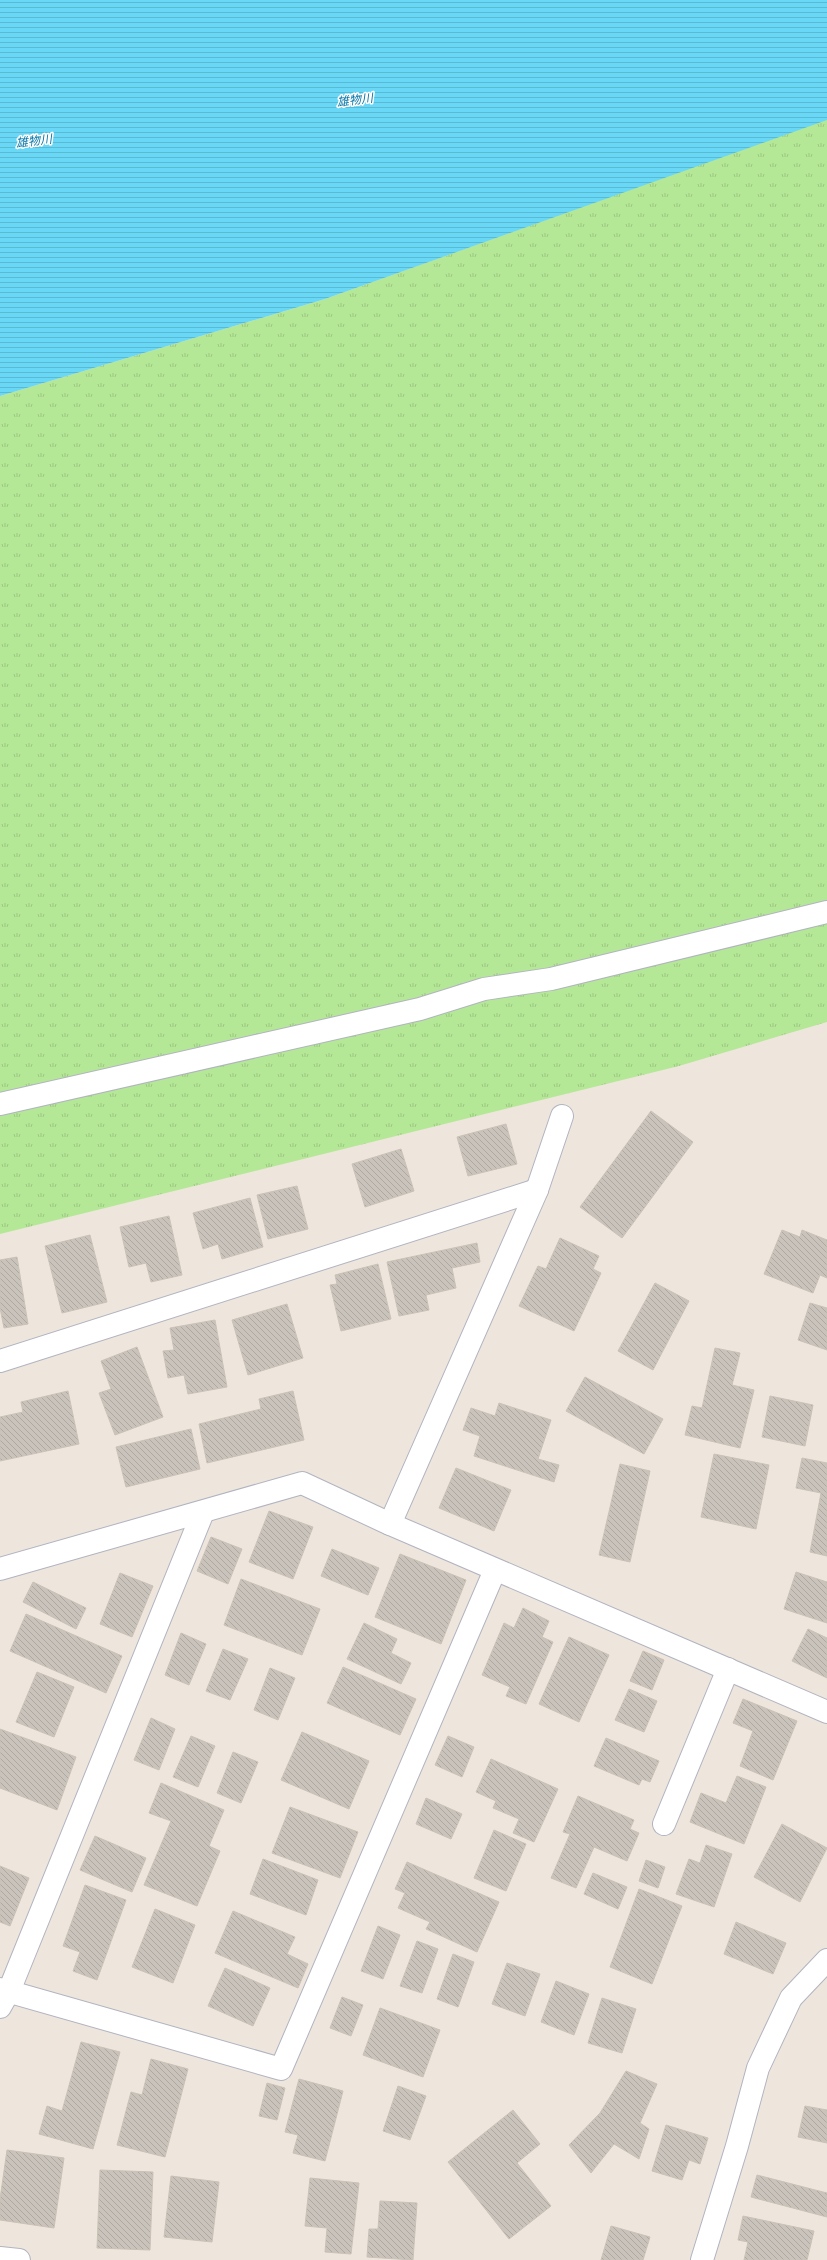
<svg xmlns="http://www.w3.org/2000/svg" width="827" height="2260" font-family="Arial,'Noto Sans JP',sans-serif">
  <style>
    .grass { fill: url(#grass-tufts) }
    .water { fill: url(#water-rules) }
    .building { fill: url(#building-back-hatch); stroke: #cac2b6 }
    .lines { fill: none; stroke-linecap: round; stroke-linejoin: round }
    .minor-casing { stroke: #b1b4c0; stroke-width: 24 }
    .minor { stroke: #fff; stroke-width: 22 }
    .labels { text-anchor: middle; stroke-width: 3; stroke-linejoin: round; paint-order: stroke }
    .water-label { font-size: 12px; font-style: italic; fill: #0575a6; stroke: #fff }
  </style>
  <defs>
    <pattern id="grass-tufts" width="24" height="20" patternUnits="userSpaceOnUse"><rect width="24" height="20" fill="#b5e896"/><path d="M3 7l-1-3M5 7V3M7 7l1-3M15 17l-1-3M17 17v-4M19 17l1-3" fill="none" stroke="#9cc781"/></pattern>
    <pattern id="water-rules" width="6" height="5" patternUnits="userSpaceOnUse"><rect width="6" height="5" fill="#69d7f6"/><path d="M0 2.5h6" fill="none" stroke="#5bb9d3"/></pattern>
    <pattern id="building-back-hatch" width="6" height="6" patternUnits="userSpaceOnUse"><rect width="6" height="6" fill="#c9c3bc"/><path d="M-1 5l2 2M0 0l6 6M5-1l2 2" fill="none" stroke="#ada8a2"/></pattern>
  </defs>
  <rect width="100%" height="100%" fill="#eee6dd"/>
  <path class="grass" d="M827 119V1022L679 1066 0 1234V396L325 299Z"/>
  <path class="water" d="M0 0H827V120L325 299 0 396Z"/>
  <g class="building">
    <path d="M651 1111 693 1142 622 1238 580 1207Z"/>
    <path d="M506 1124 517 1164 468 1176 457 1137Z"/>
    <path d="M401 1149 414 1191 365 1207 352 1164Z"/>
    <path d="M297 1186 308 1229 268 1239 257 1195Z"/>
    <path d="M250 1198 263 1247 222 1259 218 1244 203 1249 193 1213Z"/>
    <path d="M169 1216 182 1275 151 1282 146 1263 129 1267 120 1227Z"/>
    <path d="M782 1230 800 1237 802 1230 827 1240V1278L820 1275 813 1293 764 1274Z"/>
    <path d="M90 1235 107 1302 62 1313 45 1246Z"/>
    <path d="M560 1238 599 1256 593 1269 601 1273 574 1331 519 1306 538 1266 546 1269Z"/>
    <path d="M477 1243 480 1262 452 1268 456 1288 426 1295 429 1310 399 1316 387 1262Z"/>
    <path d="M17 1257 28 1324 4 1328 0 1308V1260Z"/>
    <path d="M378 1264 391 1319 341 1331 330 1285 337 1284 335 1275Z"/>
    <path d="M655 1283 689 1301 653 1370 618 1351Z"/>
    <path d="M810 1303 827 1308V1350L798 1340Z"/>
    <path d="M287 1304 303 1358 248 1375 232 1320Z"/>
    <path d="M215 1320 227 1387 188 1394 184 1375 168 1378 163 1351 174 1350 170 1328Z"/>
    <path d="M137 1347 163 1417 115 1435 99 1393 111 1389 101 1361Z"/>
    <path d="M715 1348 740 1353 732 1385 754 1390 740 1448 685 1435 692 1406 702 1408Z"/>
    <path d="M585 1377 663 1419 644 1454 566 1411Z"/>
    <path d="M68 1391 79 1444 0 1461V1417L23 1412 21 1402Z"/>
    <path d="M293 1391 304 1440 207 1463 199 1424 261 1409 259 1399Z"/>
    <path d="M770 1396 813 1405 805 1446 762 1437Z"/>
    <path d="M499 1403 551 1420 538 1459 559 1465 554 1482 474 1456 480 1436 463 1430 471 1408 495 1416Z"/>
    <path d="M191 1429 200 1469 126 1487 116 1447Z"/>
    <path d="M714 1454 769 1465 756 1529 701 1517Z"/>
    <path d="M802 1458 827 1463V1556L810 1552 821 1493 796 1488Z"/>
    <path d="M620 1464 650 1471 630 1562 599 1555Z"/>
    <path d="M456 1468 511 1490 494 1531 439 1508Z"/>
    <path d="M269 1511 313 1527 293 1579 249 1562Z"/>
    <path d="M211 1537 242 1549 228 1584 197 1571Z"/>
    <path d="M332 1549 379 1568 368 1595 321 1576Z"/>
    <path d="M400 1554 466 1580 441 1644 375 1617Z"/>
    <path d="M796 1572 827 1582V1623L784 1609Z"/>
    <path d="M120 1573 153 1586 132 1637 100 1624Z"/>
    <path d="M241 1579 320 1609 302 1655 224 1625Z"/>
    <path d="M33 1582 86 1608 76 1629 23 1602Z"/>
    <path d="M523 1608 549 1621 542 1637 553 1642 526 1704 506 1696 510 1687 482 1675 504 1623 514 1628Z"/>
    <path d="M26 1614 122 1656 106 1693 10 1651Z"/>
    <path d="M364 1623 397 1639 391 1653 411 1663 401 1684 347 1659Z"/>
    <path d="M808 1629 827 1638V1678L792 1661Z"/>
    <path d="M181 1633 206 1644 189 1685 165 1675Z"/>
    <path d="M569 1637 609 1655 579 1722 539 1704Z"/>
    <path d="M223 1649 248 1659 230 1700 206 1691Z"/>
    <path d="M643 1651 664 1660 652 1690 630 1681Z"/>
    <path d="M343 1667 416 1699 400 1735 327 1703Z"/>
    <path d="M270 1668 295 1678 278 1720 254 1710Z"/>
    <path d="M37 1672 74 1687 54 1737 16 1722Z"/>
    <path d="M629 1689 657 1701 644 1732 615 1720Z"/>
    <path d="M743 1699 797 1721 773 1780 740 1766 753 1731 733 1723Z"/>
    <path d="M151 1718 175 1729 159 1770 134 1760Z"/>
    <path d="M0 1729 76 1757 57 1810 0 1788Z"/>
    <path d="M302 1732 369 1761 349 1809 281 1780Z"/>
    <path d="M191 1736 215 1746 198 1787 173 1777Z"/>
    <path d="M448 1736 474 1747 462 1777 435 1765Z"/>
    <path d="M606 1738 659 1761 650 1782 642 1779 639 1785 594 1766Z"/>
    <path d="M233 1752 258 1762 241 1803 217 1793Z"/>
    <path d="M491 1759 558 1789 534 1842 513 1833 519 1819 493 1808 496 1801 476 1792Z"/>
    <path d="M737 1776 766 1787 744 1844 690 1822 701 1793 726 1803Z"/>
    <path d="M161 1783 224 1810 209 1846 220 1851 197 1906 144 1885 171 1821 149 1813Z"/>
    <path d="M578 1796 634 1820 630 1829 639 1833 627 1861 594 1847 576 1888 551 1878 570 1834 563 1832Z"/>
    <path d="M426 1798 462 1814 451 1839 416 1824Z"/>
    <path d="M290 1807 358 1832 340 1878 272 1853Z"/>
    <path d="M782 1824 827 1848 800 1902 754 1877Z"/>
    <path d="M494 1830 526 1844 506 1891 474 1878Z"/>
    <path d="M95 1836 146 1858 132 1892 80 1870Z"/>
    <path d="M706 1845 732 1854 714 1907 676 1894 689 1859 700 1863Z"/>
    <path d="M263 1859 318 1880 306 1915 250 1894Z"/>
    <path d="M646 1860 665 1867 658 1888 639 1881Z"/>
    <path d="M407 1862 499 1902 477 1952 426 1929 430 1922 398 1908 405 1893 395 1889Z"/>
    <path d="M0 1866 29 1878 10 1926 0 1922Z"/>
    <path d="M593 1873 627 1887 618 1909 584 1894Z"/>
    <path d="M85 1885 126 1900 97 1980 73 1971 80 1952 63 1946Z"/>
    <path d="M639 1889 682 1906 652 1984 610 1967Z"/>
    <path d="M155 1909 195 1925 173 1983 132 1967Z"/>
    <path d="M233 1911 295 1937 287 1954 308 1964 298 1988 215 1953Z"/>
    <path d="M736 1922 786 1943 773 1974 724 1954Z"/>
    <path d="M378 1926 400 1935 383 1979 361 1971Z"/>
    <path d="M417 1941 438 1949 422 1993 400 1986Z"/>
    <path d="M453 1954 474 1962 458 2007 437 1999Z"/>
    <path d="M507 1963 540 1974 525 2016 492 2004Z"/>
    <path d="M225 1968 270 1988 253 2026 208 2006Z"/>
    <path d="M556 1981 589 1994 574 2035 541 2022Z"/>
    <path d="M342 1997 363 2005 351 2036 330 2028Z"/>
    <path d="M602 1998 636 2009 622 2053 588 2043Z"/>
    <path d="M380 2008 440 2030 423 2077 363 2055Z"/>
    <path d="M81 2042 120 2052 93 2149 39 2134 47 2106 62 2111Z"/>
    <path d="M151 2059 188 2069 165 2157 117 2145 131 2092 142 2095Z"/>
    <path d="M626 2071 657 2084 640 2123 649 2129 639 2159 614 2144 591 2173 569 2145 600 2113Z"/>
    <path d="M299 2079 343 2091 325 2161 293 2153 298 2135 285 2132Z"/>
    <path d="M267 2083 285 2088 277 2120 259 2116Z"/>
    <path d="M398 2086 426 2096 410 2140 383 2131Z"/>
    <path d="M805 2106 827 2110V2143L798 2137Z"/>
    <path d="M513 2110 540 2144 517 2163 551 2206 509 2239 448 2162Z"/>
    <path d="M666 2125 708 2138 700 2164 689 2160 682 2180 652 2171Z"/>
    <path d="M7 2150 64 2158 54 2228 0 2220V2199Z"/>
    <path d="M100 2170 153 2172 150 2250 97 2248Z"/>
    <path d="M757 2175 827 2193V2217L751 2197Z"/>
    <path d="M171 2176 219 2182 212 2242 164 2237Z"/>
    <path d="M310 2178 359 2183 351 2254 325 2252 327 2228 305 2226Z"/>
    <path d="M380 2201 417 2203 413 2260 367 2257 369 2229H378Z"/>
    <path d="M743 2216 814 2231 807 2260H744L748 2242 738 2240Z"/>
    <path d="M611 2226 650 2237 643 2260H601Z"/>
  </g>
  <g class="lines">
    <defs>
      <g id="minor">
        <path d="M0 1104 420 1009 484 989 551 979 827 912"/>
        <path d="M0 1361 537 1190"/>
        <path d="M390 1524 537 1190 562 1116"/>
        <path d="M0 1569 302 1483 390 1524 827 1712"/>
        <path d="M664 1824 728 1669"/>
        <path d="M0 1989 281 2069 495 1570"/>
        <path d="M0 2007 9 1991 203 1512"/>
        <path d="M0 2258 19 2260"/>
        <path d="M702 2260 737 2146 758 2068 791 1998 827 1960"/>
      </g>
    </defs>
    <use href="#minor" class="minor-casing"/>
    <use href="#minor" class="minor"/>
  </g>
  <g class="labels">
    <g class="water-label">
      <text transform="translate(355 100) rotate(-7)" y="4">雄物川</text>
      <text transform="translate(34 141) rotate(-7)" y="4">雄物川</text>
    </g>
  </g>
</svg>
